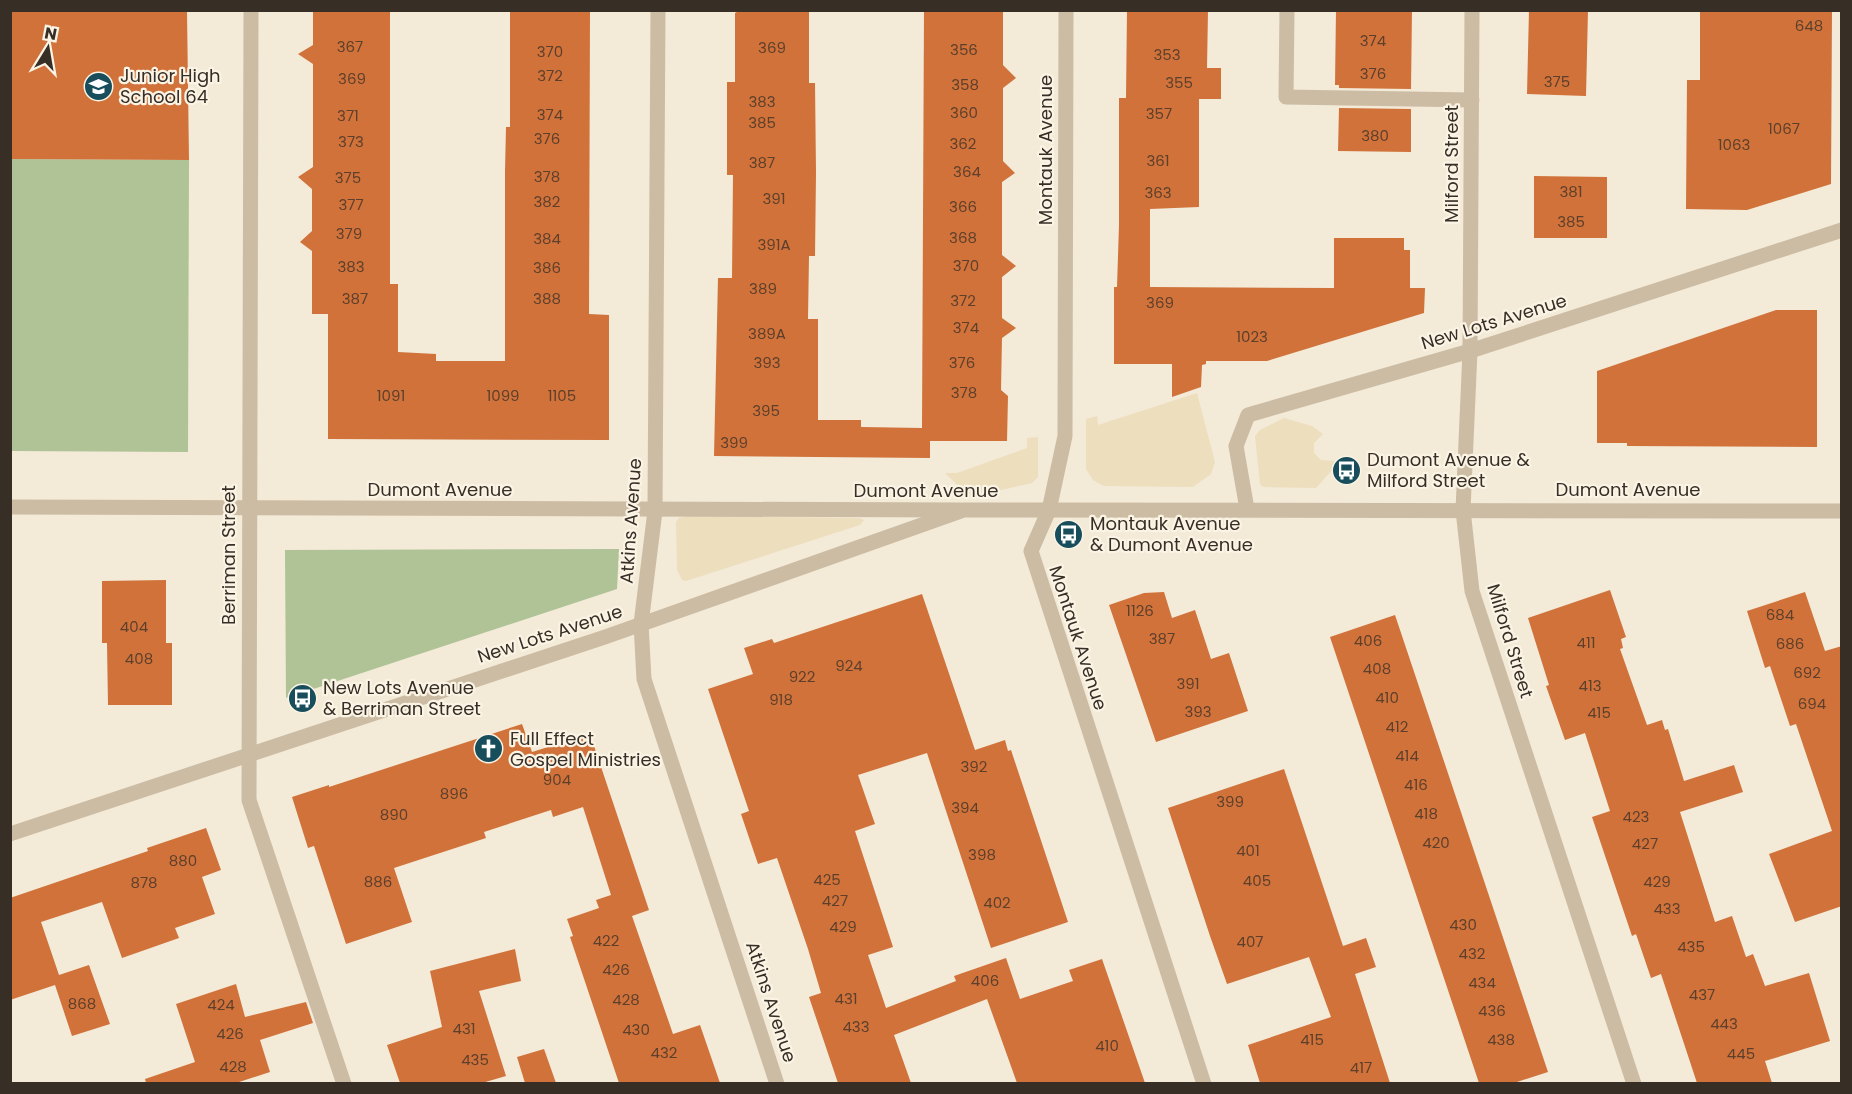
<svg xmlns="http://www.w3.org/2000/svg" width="1852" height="1094" font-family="Poppins,sans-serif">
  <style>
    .green { fill: #afc397 }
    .plaza { fill: #eddebe }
    .building { fill: #d0723a }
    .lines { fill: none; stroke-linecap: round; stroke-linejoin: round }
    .service { stroke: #ccbca3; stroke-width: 15 }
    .minor { stroke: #ccbca3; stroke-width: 15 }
    .tertiary { stroke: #ccbca3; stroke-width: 15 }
    .labels { text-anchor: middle; stroke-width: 4.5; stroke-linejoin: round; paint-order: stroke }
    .number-label { font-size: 15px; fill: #5d3f2b }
    .poi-label { font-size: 18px; fill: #372e26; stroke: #fbf4e5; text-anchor: start }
    .street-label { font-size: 18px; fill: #372e26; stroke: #fbf4e5 }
  </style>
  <rect width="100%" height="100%" fill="#f3ead8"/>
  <g class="green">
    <path d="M11 159 189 160 188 452 11 451Z"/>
    <path d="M619 549 617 589 286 698 285 550Z"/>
  </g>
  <g class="plaza">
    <path d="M1197 393 1215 462 1211 474 1193 487 1104 486 1093 480 1086 469V419L1097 416 1098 425Z"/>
    <path d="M1284 418 1312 426 1323 434 1314 443V453L1321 460 1335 461V467L1316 488 1263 487 1260 484 1255 436 1260 430Z"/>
    <path d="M1038 437V477L1032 483 970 497 945 473H957L1027 448V438Z"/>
    <path d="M688 516 859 518 864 520 860 525 686 581 682 580 677 570 676 522 679 518Z"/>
  </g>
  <g class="building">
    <path d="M10 10 187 12 189 160 10 159Z"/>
    <path d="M313 10H390V284H398V352L436 354V361H505V171L506 127H510V10H590L589 314 609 315V440L328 439V314H312V251L300 242 312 231V189L298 177 313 167V64L298 54 313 45Z"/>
    <path d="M741 10H809V83H815L816 173 815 256H809L808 319H818V420H861V427L922 428 924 10H1003V65L1016 78 1003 88V161L1015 173 1002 182V255L1016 266 1002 277V318L1016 328 1002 338 1001 390 1008 396 1007 441H930V458L714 456 718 278H732L733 175H727V82H735V13Z"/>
    <path d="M1127 10H1208L1207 68H1221V99H1199V207L1150 209V287L1334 288V238H1404V250H1410V288H1425L1424 313 1267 361H1206V364L1202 365 1201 387 1172 397V364H1114V287H1117L1119 225V98H1126Z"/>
    <path d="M1336 10H1412L1411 89 1339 88V85H1335Z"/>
    <path d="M1529 10H1588L1586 96 1527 94Z"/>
    <path d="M1700 10H1832L1831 184 1747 210 1686 209 1687 80H1700Z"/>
    <path d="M1339 108 1411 109V152L1338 151Z"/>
    <path d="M1534 176 1607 177V238H1534Z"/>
    <path d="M1776 310H1817V447L1627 446V443H1597V371Z"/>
    <path d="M166 580V643H172V705H108L107 643H102V581Z"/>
    <path d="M1610 590 1626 637 1621 639 1623 648 1620 649 1647 725 1662 720 1665 730 1668 729 1684 781 1734 765 1743 792 1680 812 1715 922 1732 916 1746 957 1753 954 1765 986 1809 973 1830 1041 1765 1061 1772 1083H1697L1661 974 1651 978 1636 934 1632 936 1592 817 1610 811 1585 733 1565 740 1546 686 1549 685 1528 618Z"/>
    <path d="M1164 592 1172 618 1195 610 1211 659 1229 653 1248 711 1156 742 1109 605 1144 593Z"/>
    <path d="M1805 592 1825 651 1842 646V906L1795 922 1769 854 1832 831 1796 724 1790 726 1770 666 1765 668 1747 611Z"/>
    <path d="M922 594 975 750 1005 740 1008 751 1011 750 1068 922 991 948 927 753 858 775 875 824 855 831 893 947 868 955 886 1008 956 981 954 976 1006 958 1020 999 1073 981 1069 970 1102 959 1145 1083H1017L987 999 894 1035 911 1083H838L809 997 821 993 808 949 777 858 758 864 741 814 749 811 708 689 753 674 744 648 772 639 774 643Z"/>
    <path d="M1395 615 1548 1072 1514 1083H1479L1330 637Z"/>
    <path d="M522 724 532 752 590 734 649 910 632 916 673 1034 700 1025 720 1083H619L570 937 573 936 567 919 599 908 596 900 611 895 583 807 553 817 551 810 484 832 486 838 394 868 412 922 346 944 314 846 308 848 292 797 329 785V787Z"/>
    <path d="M1284 769 1343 946 1366 938 1376 967 1355 974 1390 1083H1260L1248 1045 1331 1017 1309 957 1227 984 1210 936 1168 808Z"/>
    <path d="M206 828 221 870 202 877 215 914 175 928 179 938 122 958 102 902 41 922 59 975 89 965 110 1024 72 1036 55 985 10 1000V898L148 851 147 848Z"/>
    <path d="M515 949 521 981 479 991 506 1076 482 1083H400L387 1045 442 1027 430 971Z"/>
    <path d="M236 984 245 1017 306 1002 313 1023 260 1040 270 1072 236 1083H146L145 1079 195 1062 176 1004Z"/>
    <path d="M544 1049 556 1083H525L517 1057Z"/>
  </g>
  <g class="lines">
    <path class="service" d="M1287 10 1286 97 1472 100"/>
    <g class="minor">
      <path d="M251 10 249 800 344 1084"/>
      <path d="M658 10 655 511 641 624 644 679 777 1084"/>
      <path d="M1066 10 1065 436 1049 510 1031 551 1204 1084"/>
      <path d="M1472 10 1470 351 1463 510 1472 591 1634 1084"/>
      <path d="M10 507 961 510"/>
      <path d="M1247 509 1236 446 1248 415 1470 351 1842 230"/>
    </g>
    <path class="tertiary" d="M10 834 605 637 964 510 1842 511"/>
  </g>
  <defs>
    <symbol id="school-disc" viewBox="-11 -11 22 22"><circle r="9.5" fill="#184e5c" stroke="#fbf4e5"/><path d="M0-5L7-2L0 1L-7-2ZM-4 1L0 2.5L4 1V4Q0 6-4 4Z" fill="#fff"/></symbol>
    <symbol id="bus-disc" viewBox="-11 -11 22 22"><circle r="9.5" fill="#184e5c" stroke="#fbf4e5"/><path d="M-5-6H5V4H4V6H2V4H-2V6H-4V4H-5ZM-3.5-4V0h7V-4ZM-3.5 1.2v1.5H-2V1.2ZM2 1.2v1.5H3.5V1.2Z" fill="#fff"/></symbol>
    <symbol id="church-disc" viewBox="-11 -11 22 22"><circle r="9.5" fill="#184e5c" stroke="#fbf4e5"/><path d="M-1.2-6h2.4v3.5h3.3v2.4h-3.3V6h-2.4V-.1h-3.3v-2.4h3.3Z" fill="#fff"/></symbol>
  </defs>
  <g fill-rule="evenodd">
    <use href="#school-disc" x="82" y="70" width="33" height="33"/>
    <use href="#bus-disc" x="1330" y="454" width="33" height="33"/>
    <use href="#bus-disc" x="1052" y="518" width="33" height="33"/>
    <use href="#bus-disc" x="286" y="682" width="33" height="33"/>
    <use href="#church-disc" x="472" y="732" width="33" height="33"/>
  </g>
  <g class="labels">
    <g class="number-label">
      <text x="1809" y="31">648</text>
      <text x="1373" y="46">374</text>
      <text x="350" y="52">367</text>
      <text x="772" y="53">369</text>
      <text x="964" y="55">356</text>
      <text x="550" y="57">370</text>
      <text x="1167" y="60">353</text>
      <text x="1373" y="79">376</text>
      <text x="550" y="81">372</text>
      <text x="352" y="84">369</text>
      <text x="1557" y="87">375</text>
      <text x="1179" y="88">355</text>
      <text x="965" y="90">358</text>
      <text x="762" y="107">383</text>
      <text x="964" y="118">360</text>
      <text x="1159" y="119">357</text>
      <text x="550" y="120">374</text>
      <text x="348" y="121">371</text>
      <text x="762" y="128">385</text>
      <text x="1784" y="134">1067</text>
      <text x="1375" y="141">380</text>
      <text x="547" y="144">376</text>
      <text x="351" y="147">373</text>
      <text x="963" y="149">362</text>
      <text x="1734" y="150">1063</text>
      <text x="1158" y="166">361</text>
      <text x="762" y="168">387</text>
      <text x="967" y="177">364</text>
      <text x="547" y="182">378</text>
      <text x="348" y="183">375</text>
      <text x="1571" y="197">381</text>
      <text x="1158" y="198">363</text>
      <text x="774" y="204">391</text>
      <text x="547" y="207">382</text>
      <text x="351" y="210">377</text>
      <text x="963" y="212">366</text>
      <text x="1571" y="227">385</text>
      <text x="349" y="239">379</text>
      <text x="963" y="243">368</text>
      <text x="547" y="244">384</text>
      <text x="774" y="250">391A</text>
      <text x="966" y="271">370</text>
      <text x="351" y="272">383</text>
      <text x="547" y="273">386</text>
      <text x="763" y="294">389</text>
      <text x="355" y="304">387</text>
      <text x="547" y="304">388</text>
      <text x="963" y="306">372</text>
      <text x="1160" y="308">369</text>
      <text x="966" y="333">374</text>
      <text x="767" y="339">389A</text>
      <text x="1252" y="342">1023</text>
      <text x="767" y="368">393</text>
      <text x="962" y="368">376</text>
      <text x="964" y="398">378</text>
      <text x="391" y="401">1091</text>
      <text x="503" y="401">1099</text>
      <text x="562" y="401">1105</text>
      <text x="766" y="416">395</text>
      <text x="734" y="448">399</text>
      <text x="1140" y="616">1126</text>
      <text x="1780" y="620">684</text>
      <text x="134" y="632">404</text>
      <text x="1162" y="644">387</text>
      <text x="1368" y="646">406</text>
      <text x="1586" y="648">411</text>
      <text x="1790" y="649">686</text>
      <text x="139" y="664">408</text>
      <text x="849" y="671">924</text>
      <text x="1377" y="674">408</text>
      <text x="1807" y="678">692</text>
      <text x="802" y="682">922</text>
      <text x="1188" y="689">391</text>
      <text x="1590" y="691">413</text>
      <text x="1387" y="703">410</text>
      <text x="781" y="705">918</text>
      <text x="1812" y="709">694</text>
      <text x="1198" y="717">393</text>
      <text x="1599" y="718">415</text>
      <text x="1397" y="732">412</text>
      <text x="1407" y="761">414</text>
      <text x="974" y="772">392</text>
      <text x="557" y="785">904</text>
      <text x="1416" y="790">416</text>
      <text x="454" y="799">896</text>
      <text x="1230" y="807">399</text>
      <text x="965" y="813">394</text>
      <text x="1426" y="819">418</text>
      <text x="394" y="820">890</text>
      <text x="1636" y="822">423</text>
      <text x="1436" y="848">420</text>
      <text x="1645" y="849">427</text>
      <text x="1248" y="856">401</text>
      <text x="982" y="860">398</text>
      <text x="183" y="866">880</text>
      <text x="827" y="885">425</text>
      <text x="1257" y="886">405</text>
      <text x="378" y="887">886</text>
      <text x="1657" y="887">429</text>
      <text x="144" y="888">878</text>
      <text x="835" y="906">427</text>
      <text x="997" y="908">402</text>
      <text x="1667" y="914">433</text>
      <text x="1463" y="930">430</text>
      <text x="843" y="932">429</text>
      <text x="606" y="946">422</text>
      <text x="1250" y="947">407</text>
      <text x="1691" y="952">435</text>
      <text x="1472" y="959">432</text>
      <text x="616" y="975">426</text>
      <text x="985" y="986">406</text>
      <text x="1482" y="988">434</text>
      <text x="1702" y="1000">437</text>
      <text x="846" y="1004">431</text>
      <text x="626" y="1005">428</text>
      <text x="82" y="1009">868</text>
      <text x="221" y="1010">424</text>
      <text x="1492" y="1016">436</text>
      <text x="1724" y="1029">443</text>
      <text x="856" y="1032">433</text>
      <text x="464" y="1034">431</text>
      <text x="636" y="1035">430</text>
      <text x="230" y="1039">426</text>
      <text x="1312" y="1045">415</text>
      <text x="1501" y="1045">438</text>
      <text x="1107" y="1051">410</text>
      <text x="664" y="1058">432</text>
      <text x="1741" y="1059">445</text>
      <text x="475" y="1065">435</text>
      <text x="233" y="1072">428</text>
      <text x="1361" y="1073">417</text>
    </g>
    <g class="poi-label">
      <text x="120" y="82">Junior High<tspan x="120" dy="21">School 64</tspan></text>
      <text x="1367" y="466">Dumont Avenue &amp;<tspan x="1367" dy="21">Milford Street</tspan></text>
      <text x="1090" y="530">Montauk Avenue<tspan x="1090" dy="21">&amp; Dumont Avenue</tspan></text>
      <text x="323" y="694">New Lots Avenue<tspan x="323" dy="21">&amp; Berriman Street</tspan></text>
      <text x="510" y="745">Full Effect<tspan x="510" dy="21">Gospel Ministries</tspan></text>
    </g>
    <g class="street-label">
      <text transform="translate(1046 150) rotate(-90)" y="6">Montauk Avenue</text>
      <text transform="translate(1452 164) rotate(-90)" y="6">Milford Street</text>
      <text transform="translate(1494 322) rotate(-17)" y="6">New Lots Avenue</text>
      <text x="440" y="496">Dumont Avenue</text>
      <text x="1628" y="496">Dumont Avenue</text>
      <text x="926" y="497">Dumont Avenue</text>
      <text transform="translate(631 521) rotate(-86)" y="6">Atkins Avenue</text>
      <text transform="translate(229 555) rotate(-90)" y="6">Berriman Street</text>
      <text transform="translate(550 634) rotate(-18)" y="6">New Lots Avenue</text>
      <text transform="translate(1078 638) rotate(72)" y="6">Montauk Avenue</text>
      <text transform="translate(1510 641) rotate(73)" y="6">Milford Street</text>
      <text transform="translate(771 1002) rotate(72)" y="6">Atkins Avenue</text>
    </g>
  </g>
  <rect width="1852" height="1094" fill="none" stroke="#372e26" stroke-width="24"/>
  <g transform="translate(48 48) rotate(11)" stroke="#fbf4e5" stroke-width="4.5" paint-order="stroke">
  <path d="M0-4.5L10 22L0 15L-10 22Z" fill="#372e26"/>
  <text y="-9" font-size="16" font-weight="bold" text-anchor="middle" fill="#372e26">N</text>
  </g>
</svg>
